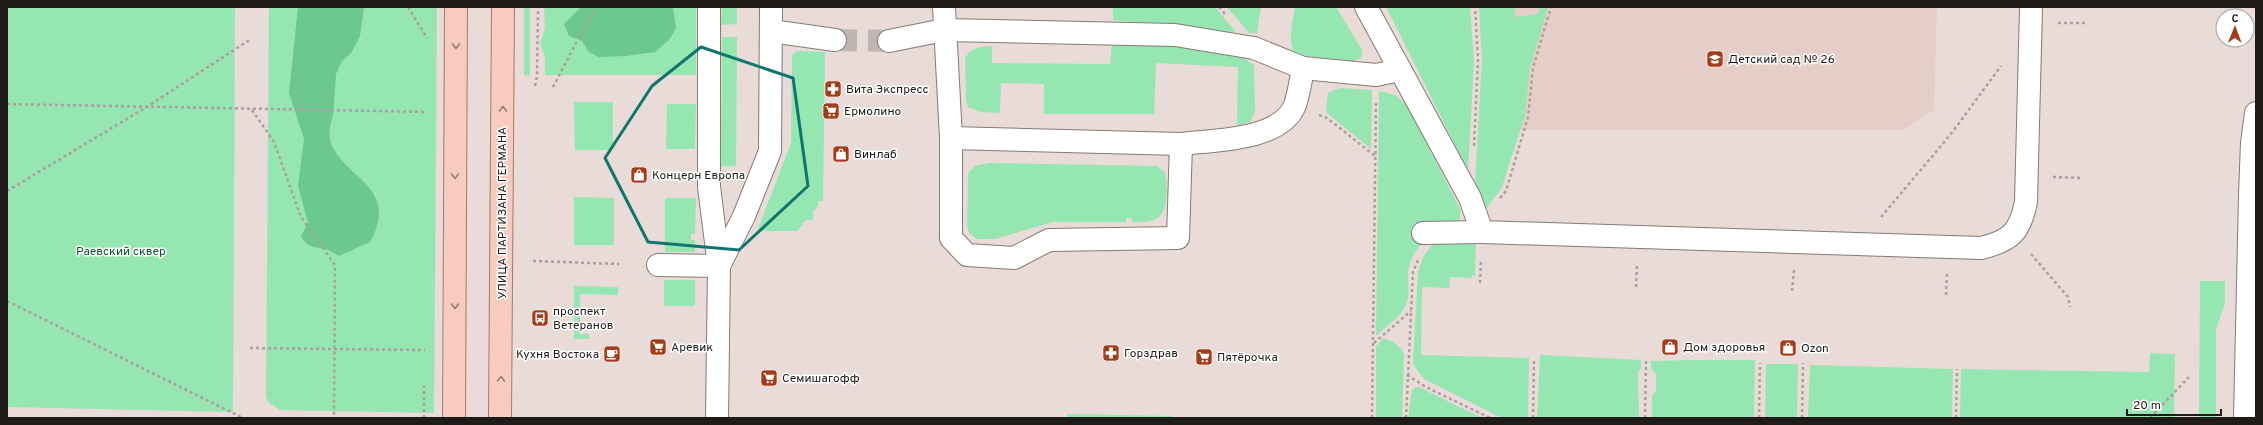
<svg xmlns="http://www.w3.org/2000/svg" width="2263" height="425" font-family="Overpass,sans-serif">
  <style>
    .built { fill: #e4cec7 }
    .green { fill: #96e6b2 }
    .forest { fill: #6cc88f }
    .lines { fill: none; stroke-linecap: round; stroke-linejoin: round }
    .minor-tunnel { stroke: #c1b5b1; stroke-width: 22; stroke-dasharray: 22 11; stroke-linecap: butt }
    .minor-casing { stroke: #867a75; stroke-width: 24 }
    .major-casing { stroke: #a87868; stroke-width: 24 }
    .path { stroke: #aa9f9c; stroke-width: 2.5; stroke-dasharray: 3 3; stroke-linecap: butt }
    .minor { stroke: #fff; stroke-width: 22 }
    .major { stroke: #f7ccbe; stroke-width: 22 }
    .oneway { stroke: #967c74 }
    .marked { fill: none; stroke: #0f766e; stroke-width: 3; stroke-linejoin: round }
    .labels { text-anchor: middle; stroke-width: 3; stroke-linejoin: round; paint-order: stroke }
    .poi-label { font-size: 12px; fill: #1f1b19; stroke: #fff; text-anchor: start }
    .street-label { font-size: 12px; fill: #1f1b19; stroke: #fff }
    .park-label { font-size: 12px; fill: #0e5430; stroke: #fff }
  </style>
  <rect width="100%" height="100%" fill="#e9dbd7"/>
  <path class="built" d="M1494 7H1937L1934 110 1903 130H1493Z"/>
  <g class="green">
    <path d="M7 7H235L233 412 7 407Z"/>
    <path d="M269 7H437L434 413 280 410 269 403 266 397Z"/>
    <path d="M524 7H530V76L524 75Z"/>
    <path d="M544 7H696V75H545V58L540 43 545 28Z"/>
    <path d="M722 7H737V24L721 25Z"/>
    <path d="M1113 7H1215L1236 32 1113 20Z"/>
    <path d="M1227 7H1261L1257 33H1249Z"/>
    <path d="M1287 7H1336L1362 50V57L1354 61 1297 55C1286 45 1293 21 1295 8Z"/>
    <path d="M1386 7H1470L1474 62 1468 171Z"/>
    <path d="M1479 7H1515V17L1539 14 1540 7H1548L1530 68 1525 116 1502 187 1487 208 1475 184 1482 60Z"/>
    <path d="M722 37H737L736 166H721Z"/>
    <path d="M1112 44 1180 46 1239 55 1254 65 1255 112 1250 122 1237 125 1238 67 1156 63 1154 114H1044V84L1001 83 1000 113 981 112 968 107 966 101 965 59C970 47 980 47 992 46V63L1110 64Z"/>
    <path d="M797 51 825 52 823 201H818V206L813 212V220H806L797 231H757L791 143 792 55Z"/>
    <path d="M1340 88 1372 90 1371 149 1326 112 1328 93Z"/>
    <path d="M1379 91 1395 95 1408 106 1461 211 1459 221C1437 230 1409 247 1408 274 1408 285 1410 298 1405 307 1399 318 1385 327 1376 336Z"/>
    <path d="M574 102H613V150H575Z"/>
    <path d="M667 104H696L695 149H666Z"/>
    <path d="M989 163 1157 166 1165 172C1167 184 1170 212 1156 219 1149 223 1140 222 1132 222V218H1126V222H1053L995 239H977L969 233 967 226 968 173 975 166Z"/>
    <path d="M574 197 614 198V245H574Z"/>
    <path d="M665 198H696L695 234H691V240H695V252H665Z"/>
    <path d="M1434 242 1476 243 1475 276 1472 275V278L1450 277 1449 288 1422 287 1421 355 1529 358 1528 418H1502L1424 379 1413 364 1418 271 1424 256Z"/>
    <rect x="664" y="280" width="31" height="26"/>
    <path d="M2200 281H2225V304L2216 329V418H2199Z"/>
    <path d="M574 286 618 287V295L580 294V334H589V339H574Z"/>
    <path d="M1384 338C1394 342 1402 346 1404 356L1402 418H1376V346Z"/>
    <path d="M2150 353 2175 354 2174 418H1960L1961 369 2149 372Z"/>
    <path d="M1540 355 1641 360V368L1638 372 1639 418H1537Z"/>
    <path d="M1693 360H1755L1754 418H1652V395L1656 391V374L1651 369V361Z"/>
    <path d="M1766 364H1798L1797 418H1765Z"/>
    <path d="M1810 365 1953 369 1952 418H1808Z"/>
    <path d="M1417 387 1421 388 1482 418H1408L1412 390Z"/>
    <path d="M1067 414 1172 416V418H1067Z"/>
  </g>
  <g class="forest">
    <path d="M298 7H364L360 36 351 53 342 61 336 74 333 116C310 174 409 175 370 242L339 256C334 253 329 250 324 249 313 246 307 248 301 236L308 223 298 186 304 139 289 93Z"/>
    <path d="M581 7H673L676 28 669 40 655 52 626 56 599 57 589 52 582 41 569 36 564 24Z"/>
  </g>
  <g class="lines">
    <path class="minor-tunnel" d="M835 40 889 41"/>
    <defs>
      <g id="minor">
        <path d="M709 7V187L719 266 717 418"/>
        <path d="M944 7 951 138V238L967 255 1014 258 1049 240 1178 238 1181 144C1213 140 1281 141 1295 105 1299 93 1301 80 1303 68"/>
        <path d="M1366 7 1470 198 1482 232 1981 248C2011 241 2020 232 2026 202L2031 7"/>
        <path d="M771 31 835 40"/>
        <path d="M889 41 944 30 1175 35 1254 48 1303 68 1376 75 1400 70"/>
        <path d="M951 138 1181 144"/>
        <path d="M1423 233 1482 232"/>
        <path d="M658 265 719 266"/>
        <path d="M719 266 744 216 770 151 771 7"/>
        <path d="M2245 418 2250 195 2252 143 2256 113"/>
      </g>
      <g id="major">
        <path d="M454 418 456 7"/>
        <path d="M500 418 503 7"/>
      </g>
    </defs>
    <use href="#minor" class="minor-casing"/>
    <use href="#major" class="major-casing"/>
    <g class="path">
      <path d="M408 7 427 38"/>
      <path d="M1219 7 1225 14"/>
      <path d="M2058 23H2087"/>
      <path d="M535 86 537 76 538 7"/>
      <path d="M553 87 595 7"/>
      <path d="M7 104 427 112"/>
      <path d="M252 110 274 142 301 217 335 265 334 418"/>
      <path d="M1319 115 1327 118 1375 156"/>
      <path d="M1474 146 1478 60 1475 7"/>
      <path d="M2053 177 2083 178"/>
      <path d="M7 191 145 108 251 39"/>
      <path d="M1500 198 1506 191 1528 117 1533 68 1551 7"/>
      <path d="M1881 217 1951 134 2001 66"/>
      <path d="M2031 254 2068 297 2070 307"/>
      <path d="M533 261 619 264"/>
      <path d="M1480 283 1481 260"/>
      <path d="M1636 287 1637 265"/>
      <path d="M1792 291 1794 270"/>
      <path d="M1946 295 1947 273"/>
      <path d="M7 301 243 418"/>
      <path d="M1374 343 1411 311"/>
      <path d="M250 348 425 350"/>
      <path d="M1407 375 1426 387 1490 418"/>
      <path d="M424 418V383"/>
      <path d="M1372 418 1376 103"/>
      <path d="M1406 418 1413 272 1418 260"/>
      <path d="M1533 418 1534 360"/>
      <path d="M1645 418 1646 361"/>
      <path d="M1759 418 1760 363"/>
      <path d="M1802 418 1803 363"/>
      <path d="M1956 418 1957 369"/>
      <path d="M2150 418 2189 377"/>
    </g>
    <use href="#minor" class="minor"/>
    <use href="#major" class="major"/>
  </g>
  <defs><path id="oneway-chevron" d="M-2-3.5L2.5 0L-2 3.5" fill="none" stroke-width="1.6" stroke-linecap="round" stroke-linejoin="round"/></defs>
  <g class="oneway">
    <use href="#oneway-chevron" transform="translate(456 46) rotate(90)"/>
    <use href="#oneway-chevron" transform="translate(503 109) rotate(-90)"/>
    <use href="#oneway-chevron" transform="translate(455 176) rotate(90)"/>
    <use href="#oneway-chevron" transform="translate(455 306) rotate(90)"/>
    <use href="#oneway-chevron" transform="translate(501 379) rotate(-89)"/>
  </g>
  <path class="marked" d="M701 47 793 78 808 186 739 250 648 242 605 158 652 86Z"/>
  <defs>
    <symbol id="school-square" viewBox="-11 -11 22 22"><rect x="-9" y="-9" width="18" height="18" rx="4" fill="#a43d1a" stroke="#fff"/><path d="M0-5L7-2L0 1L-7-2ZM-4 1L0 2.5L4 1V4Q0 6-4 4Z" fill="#fff"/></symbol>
    <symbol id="pharmacy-square" viewBox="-11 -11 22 22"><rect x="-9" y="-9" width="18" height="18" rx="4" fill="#a43d1a" stroke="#fff"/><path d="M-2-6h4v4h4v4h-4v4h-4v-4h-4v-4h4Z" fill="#fff"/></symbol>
    <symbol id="supermarket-square" viewBox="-11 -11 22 22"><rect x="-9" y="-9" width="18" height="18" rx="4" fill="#a43d1a" stroke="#fff"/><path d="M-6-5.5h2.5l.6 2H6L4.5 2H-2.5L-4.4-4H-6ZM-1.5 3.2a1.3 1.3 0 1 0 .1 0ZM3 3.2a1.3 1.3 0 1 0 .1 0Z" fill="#fff"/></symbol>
    <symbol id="shop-square" viewBox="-11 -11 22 22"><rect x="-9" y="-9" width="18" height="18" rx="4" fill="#a43d1a" stroke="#fff"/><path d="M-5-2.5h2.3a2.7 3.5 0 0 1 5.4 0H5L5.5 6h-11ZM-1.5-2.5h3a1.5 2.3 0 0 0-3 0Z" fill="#fff"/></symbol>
    <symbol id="bus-square" viewBox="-11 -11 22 22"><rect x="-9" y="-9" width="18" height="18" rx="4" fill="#a43d1a" stroke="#fff"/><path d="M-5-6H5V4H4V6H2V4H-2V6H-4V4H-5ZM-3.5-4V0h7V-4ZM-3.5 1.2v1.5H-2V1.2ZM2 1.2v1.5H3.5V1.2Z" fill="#fff"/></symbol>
    <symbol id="cafe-square" viewBox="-11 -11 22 22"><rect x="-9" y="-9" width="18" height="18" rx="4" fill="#a43d1a" stroke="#fff"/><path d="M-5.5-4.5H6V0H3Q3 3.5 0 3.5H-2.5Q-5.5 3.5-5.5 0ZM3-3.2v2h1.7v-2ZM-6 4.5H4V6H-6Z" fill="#fff"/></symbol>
  </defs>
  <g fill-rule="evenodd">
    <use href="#school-square" x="1705" y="49" width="20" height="20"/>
    <use href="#pharmacy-square" x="823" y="79" width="20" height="20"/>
    <use href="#supermarket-square" x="821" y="101" width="20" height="20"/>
    <use href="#shop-square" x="831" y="144" width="20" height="20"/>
    <use href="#shop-square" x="629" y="165" width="20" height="20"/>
    <use href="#bus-square" x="530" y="308" width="20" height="20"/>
    <use href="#supermarket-square" x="648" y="337" width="20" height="20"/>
    <use href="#shop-square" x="1660" y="337" width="20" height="20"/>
    <use href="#shop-square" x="1778" y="338" width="20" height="20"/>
    <use href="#pharmacy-square" x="1101" y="343" width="20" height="20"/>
    <use href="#cafe-square" x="602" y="344" width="20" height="20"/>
    <use href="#supermarket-square" x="1194" y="347" width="20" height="20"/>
    <use href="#supermarket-square" x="759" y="368" width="20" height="20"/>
  </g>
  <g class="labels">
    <g class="poi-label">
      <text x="1728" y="63">Детский сад № 26</text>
      <text x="846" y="93">Вита Экспресс</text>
      <text x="844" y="115">Ермолино</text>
      <text x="854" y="158">Винлаб</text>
      <text x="652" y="179">Концерн Европа</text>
      <text x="553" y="315">проспект<tspan x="553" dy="14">Ветеранов</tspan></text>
      <text x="671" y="351">Аревик</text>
      <text x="1683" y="351">Дом здоровья</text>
      <text x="1801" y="352">Ozon</text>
      <text x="1124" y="357">Горздрав</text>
      <text x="599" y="358" text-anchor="end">Кухня Востока</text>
      <text x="1217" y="361">Пятёрочка</text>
      <text x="782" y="382">Семишагофф</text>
    </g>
    <g class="street-label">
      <text transform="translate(502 213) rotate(-90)" y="4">УЛИЦА ПАРТИЗАНА ГЕРМАНА</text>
    </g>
    <g class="park-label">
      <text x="121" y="255">Раевский сквер</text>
    </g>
  </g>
  <rect width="2263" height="425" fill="none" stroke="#1f1b19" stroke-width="16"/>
  <g transform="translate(2235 28) rotate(1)"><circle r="19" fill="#ffffff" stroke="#a5a4a3"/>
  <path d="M0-3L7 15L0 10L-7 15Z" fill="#a43d1a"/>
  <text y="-6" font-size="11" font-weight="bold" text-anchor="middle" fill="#1f1b19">С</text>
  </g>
  <path d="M2127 409v6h94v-6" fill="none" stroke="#1f1b19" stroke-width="2"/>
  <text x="2133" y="409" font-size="12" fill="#1f1b19" stroke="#ffffff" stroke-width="3" paint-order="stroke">20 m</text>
</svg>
